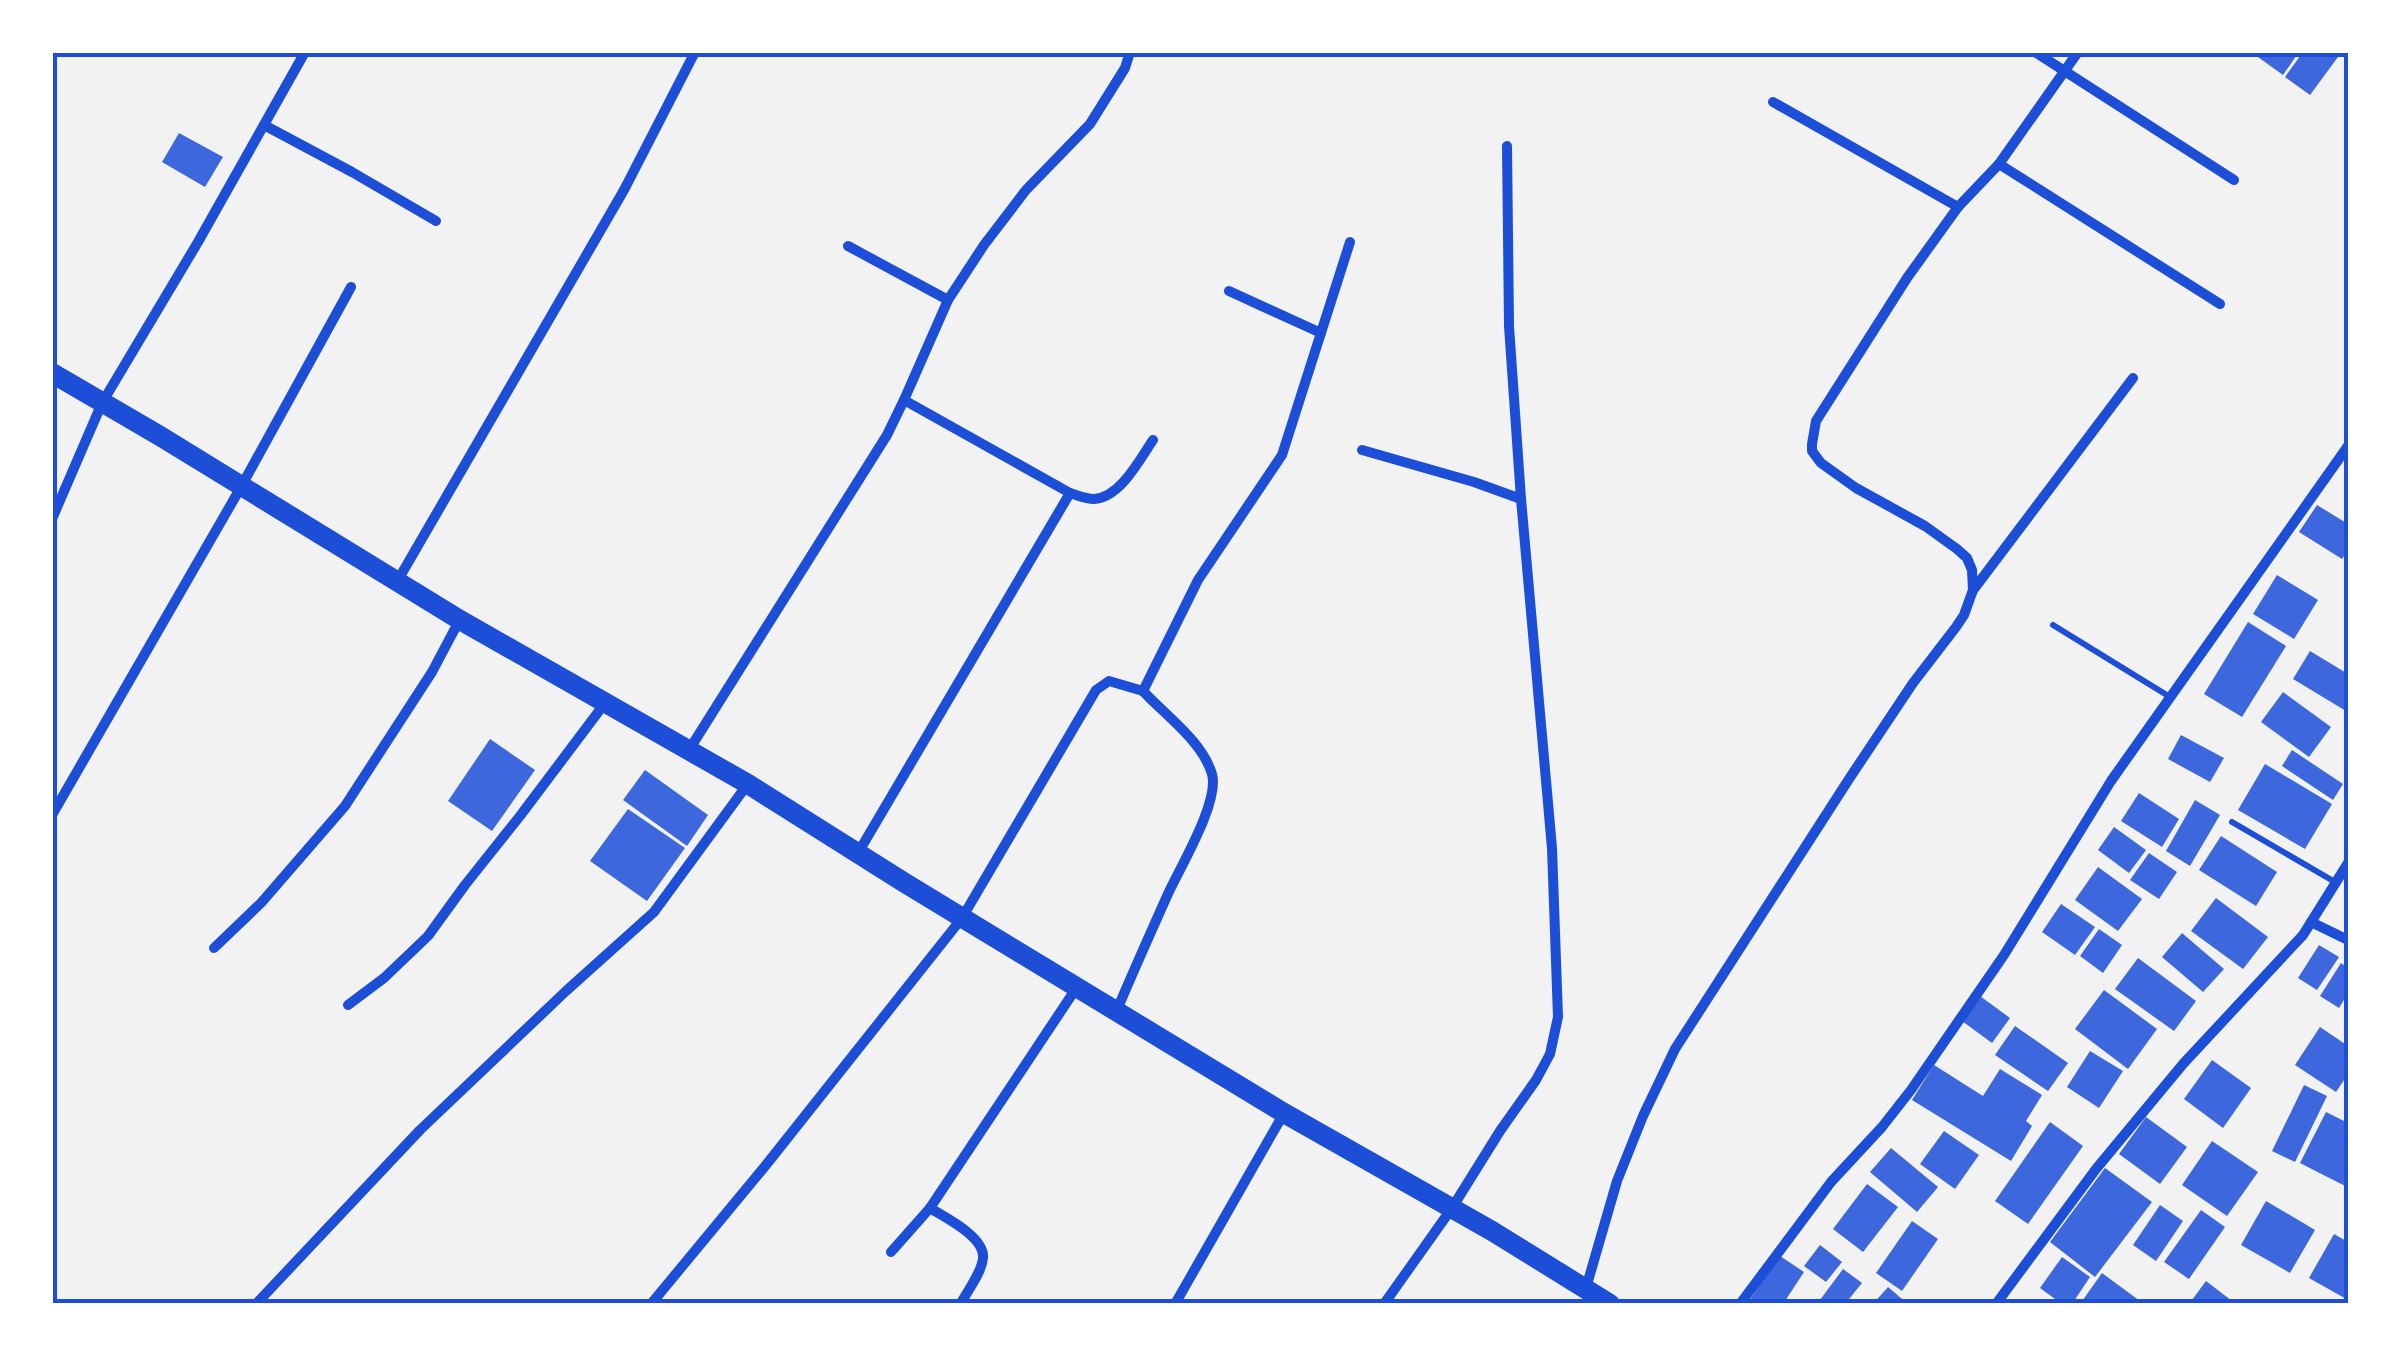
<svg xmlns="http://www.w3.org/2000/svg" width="2401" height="1356" font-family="Signika,sans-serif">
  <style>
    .building { fill: #3d67dc }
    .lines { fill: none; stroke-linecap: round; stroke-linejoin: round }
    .service { stroke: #1d4ed8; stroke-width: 6 }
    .minor { stroke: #1d4ed8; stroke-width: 10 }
    .secondary { stroke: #1d4ed8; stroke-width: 20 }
    .neatline { fill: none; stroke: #1d4ed8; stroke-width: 4 }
  </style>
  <rect width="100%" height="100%" fill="#f2f2f2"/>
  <g class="building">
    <path d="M2251 52H2299L2283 75Z"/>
    <path d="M2303 52H2332L2338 57 2310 95 2285 77Z"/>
    <path d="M179 133 223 157 205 187 162 162Z"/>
    <path d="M2317 505 2348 524V550L2342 559 2299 532Z"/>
    <path d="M2277 575 2318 600 2294 639 2253 614Z"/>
    <path d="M2248 622 2286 646 2242 717 2204 694Z"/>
    <path d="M2310 651 2348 674V707L2346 711 2293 679Z"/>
    <path d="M2283 692 2331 727 2309 757 2261 722Z"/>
    <path d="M2181 735 2224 758 2210 782 2168 759Z"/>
    <path d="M490 739 535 770 492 831 448 801Z"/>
    <path d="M2292 750 2343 784 2333 800 2282 766Z"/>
    <path d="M2265 764 2332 804 2305 849 2238 810Z"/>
    <path d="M645 770 708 815 687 846 623 800Z"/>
    <path d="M2139 793 2179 819 2162 847 2121 821Z"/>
    <path d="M2195 800 2220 815 2190 866 2166 851Z"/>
    <path d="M628 809 685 848 647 901 590 861Z"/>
    <path d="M2114 827 2146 850 2129 873 2098 850Z"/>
    <path d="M2221 836 2277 872 2256 906 2199 870Z"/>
    <path d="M2149 853 2177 872 2159 899 2130 880Z"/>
    <path d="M2098 867 2142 899 2118 931 2075 900Z"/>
    <path d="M2216 898 2268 937 2243 969 2191 931Z"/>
    <path d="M2061 904 2095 927 2075 955 2042 932Z"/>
    <path d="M2099 929 2122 945 2103 973 2080 956Z"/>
    <path d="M2182 933 2224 969 2203 992 2162 957Z"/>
    <path d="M2319 945 2339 957 2317 990 2298 978Z"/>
    <path d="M2138 958 2196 1001 2174 1031 2115 989Z"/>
    <path d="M2341 963 2348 968V993L2339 1008 2320 996Z"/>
    <path d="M2104 990 2157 1029 2128 1069 2075 1029Z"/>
    <path d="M1980 996 2010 1018 1992 1043 1962 1021Z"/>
    <path d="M2015 1026 2068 1063 2048 1091 1995 1055Z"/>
    <path d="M2320 1027 2348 1046V1074L2336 1092 2295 1065Z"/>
    <path d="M2090 1051 2123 1071 2099 1108 2067 1087Z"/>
    <path d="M2212 1060 2251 1088 2223 1128 2184 1099Z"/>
    <path d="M1934 1065 1983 1096 2000 1069 2042 1095 2026 1121 2032 1126 2011 1161 1912 1100Z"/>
    <path d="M2304 1085 2327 1096 2295 1162 2272 1151Z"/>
    <path d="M2326 1112 2348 1123V1183L2347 1187 2300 1163Z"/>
    <path d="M2146 1117 2187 1147 2160 1184 2119 1154Z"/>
    <path d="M2050 1122 2083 1146 2028 1224 1995 1201Z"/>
    <path d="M1944 1131 1979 1155 1955 1189 1920 1164Z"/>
    <path d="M2212 1141 2258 1172 2227 1216 2182 1185Z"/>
    <path d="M1891 1148 1938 1187 1917 1212 1870 1172Z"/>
    <path d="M2105 1168 2152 1202 2095 1277 2050 1242Z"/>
    <path d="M1867 1184 1898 1207 1863 1252 1833 1229Z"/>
    <path d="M2266 1201 2315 1230 2290 1273 2241 1245Z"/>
    <path d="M2160 1205 2183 1221 2156 1261 2133 1245Z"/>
    <path d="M2201 1210 2225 1227 2189 1279 2164 1262Z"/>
    <path d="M1912 1221 1938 1239 1902 1291 1876 1273Z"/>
    <path d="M2334 1234 2348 1242V1300L2309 1278Z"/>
    <path d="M1820 1245 1842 1262 1826 1282 1804 1266Z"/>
    <path d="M1780 1256 1804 1272 1783 1304H1747Z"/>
    <path d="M2062 1257 2090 1277 2072 1304H2062L2040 1288Z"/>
    <path d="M1843 1269 1862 1283 1845 1304H1817Z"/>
    <path d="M2102 1273 2144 1304H2080Z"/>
    <path d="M2206 1281 2236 1304H2189Z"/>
    <path d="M1888 1287 1908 1304H1873Z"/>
  </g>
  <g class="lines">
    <g class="service">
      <path d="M2053 625 2170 697"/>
      <path d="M2232 822 2335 882"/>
    </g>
    <g class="minor">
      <path d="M2035 52 2234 180"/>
      <path d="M1773 102 1958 207"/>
      <path d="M264 125 352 172 436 221"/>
      <path d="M1999 164 2220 304"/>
      <path d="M848 246 948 300"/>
      <path d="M1229 291 1321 333"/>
      <path d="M904 400 948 300 984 245 1026 190 1090 124 1125 68 1130 52"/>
      <path d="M1362 450 1474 482 1521 499"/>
      <path d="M52 519 102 403 198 242 305 52"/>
      <path d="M398 580 624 190 695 52"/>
      <path d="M1974 589 2133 378"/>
      <path d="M689 750 887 435 904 400 1070 493C1077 495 1086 499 1094 499 1120 498 1140 459 1153 440"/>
      <path d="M52 815 241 487 351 287"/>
      <path d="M858 853 1070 493"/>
      <path d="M2311 922 2348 940"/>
      <path d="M214 948 261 903 345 806 432 672 459 621"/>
      <path d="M348 1005 384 978 428 936 465 885 520 816 605 703"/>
      <path d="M1117 1010C1133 972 1150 934 1167 896 1179 869 1220 802 1212 774 1202 741 1166 716 1143 691"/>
      <path d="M930 1208C946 1218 985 1237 983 1258 982 1272 968 1290 961 1303"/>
      <path d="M891 1252 930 1208 1077 987"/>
      <path d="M1586 1288 1617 1181 1643 1116 1675 1049 1849 779 1913 683 1956 627 1964 615 1973 590 1972 570 1967 558 1957 549 1925 526 1856 488 1821 463 1812 451V444L1816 421 1907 278 1958 207 1999 164 2078 52"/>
      <path d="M256 1304 420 1130 566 991 654 912 747 785"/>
      <path d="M651 1304 766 1165 962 918 1096 690 1109 681 1143 691 1198 580 1282 455 1350 242"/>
      <path d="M1175 1304 1284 1113"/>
      <path d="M1384 1304 1452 1208 1500 1131 1536 1080 1550 1054 1558 1017 1552 848 1521 499 1509 326 1507 146"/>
      <path d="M1740 1304 1831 1182 1882 1127 1911 1090 2004 955 2111 781 2348 446"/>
      <path d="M1996 1304 2096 1169 2183 1064 2303 935 2348 863"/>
    </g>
    <path class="secondary" d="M52 373 160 436 460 620 748 784 905 883 1284 1113 1492 1231 1610 1304"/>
  </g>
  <rect width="2401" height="1356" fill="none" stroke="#ffffff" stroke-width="110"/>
  <rect x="55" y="55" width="2291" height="1246" class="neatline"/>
</svg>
